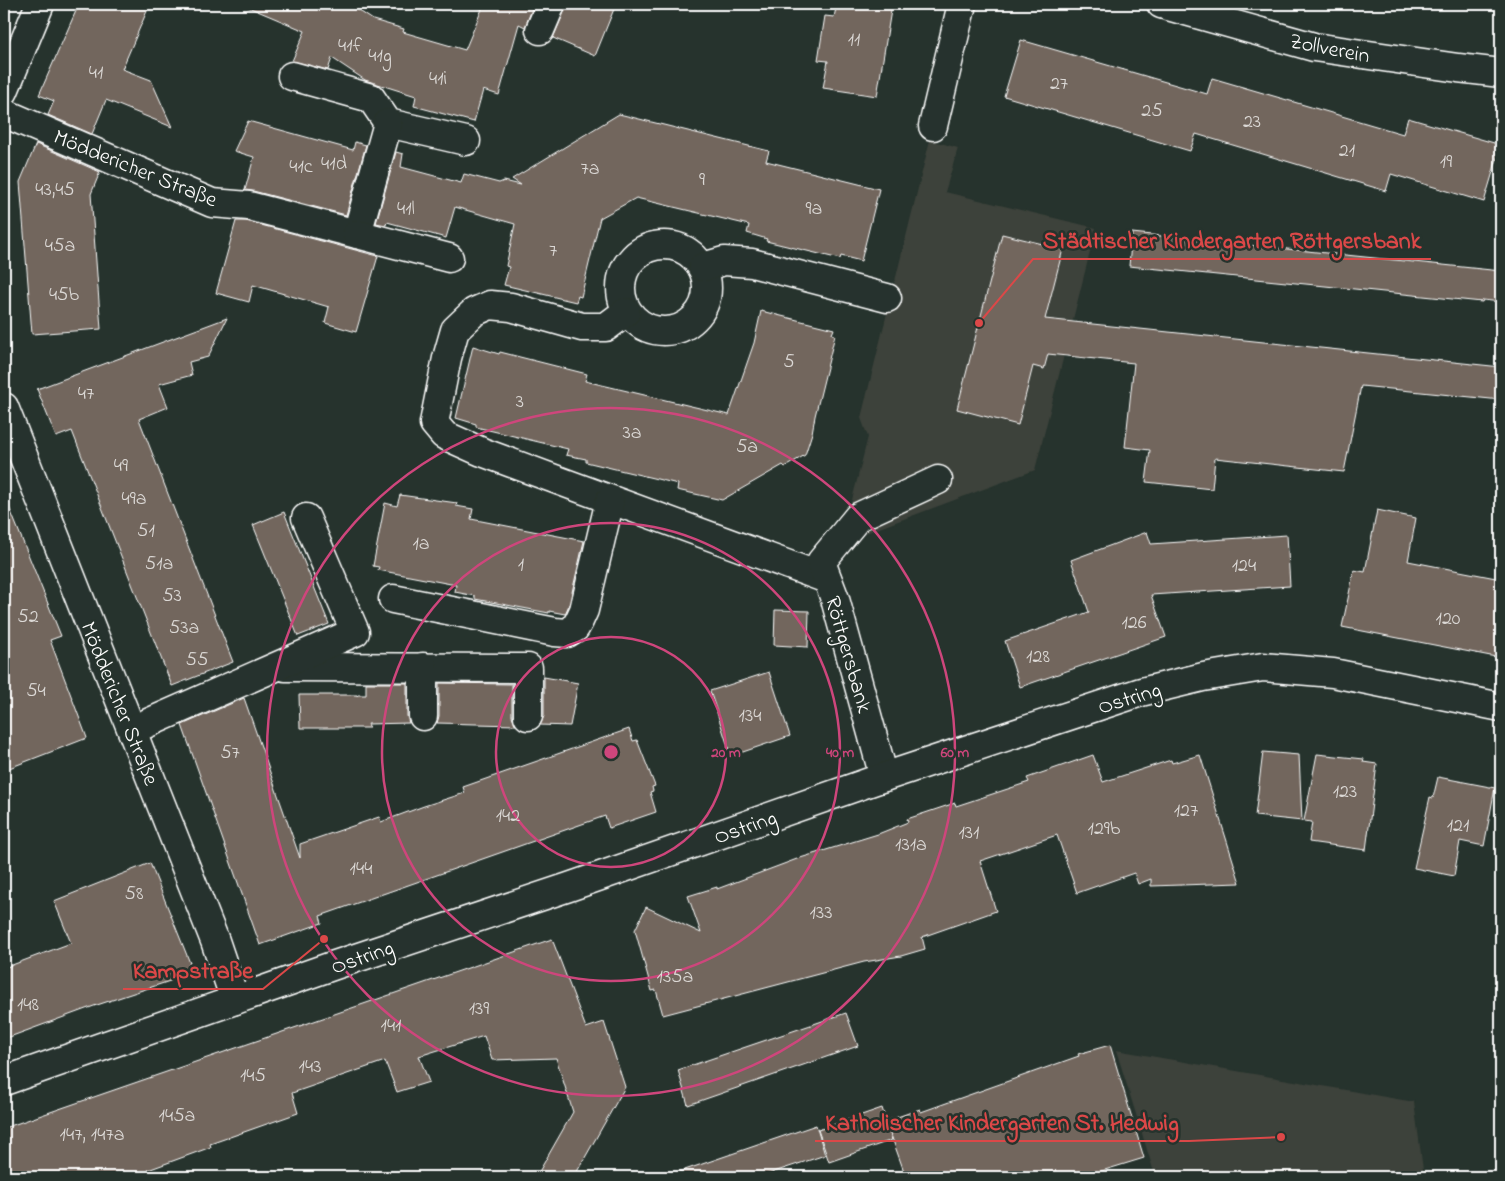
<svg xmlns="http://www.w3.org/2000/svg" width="1505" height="1181" font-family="'Indie Flower',sans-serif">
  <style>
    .built { fill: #3d423b }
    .building { fill: #72665d; stroke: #fff }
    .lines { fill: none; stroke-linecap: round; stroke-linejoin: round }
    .minor-casing { stroke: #fff; stroke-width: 31 }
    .minor { stroke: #26332d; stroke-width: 28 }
    .ring { fill: none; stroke: #ce467c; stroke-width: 2.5 }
    .labels { text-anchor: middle; stroke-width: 5; stroke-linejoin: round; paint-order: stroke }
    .number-label { font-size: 20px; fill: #dcd9d6 }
    .street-label { font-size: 22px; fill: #fff; stroke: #26332d }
    .centre { fill: #ce467c; stroke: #26332d; stroke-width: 2.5 }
    .ring-label { font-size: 15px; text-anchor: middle; font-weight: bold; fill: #ce467c; stroke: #26332d; stroke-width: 5; stroke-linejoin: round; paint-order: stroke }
    .leader { fill: none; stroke: #dc4848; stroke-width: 2 }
    .callout-dot { fill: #dc4848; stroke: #26332d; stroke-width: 2 }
    .callout-label { font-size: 24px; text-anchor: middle; font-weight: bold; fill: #dc4848; stroke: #26332d; stroke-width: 5; stroke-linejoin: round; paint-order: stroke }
  </style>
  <rect width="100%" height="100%" fill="#26332d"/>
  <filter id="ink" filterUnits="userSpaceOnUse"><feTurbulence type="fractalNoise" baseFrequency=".02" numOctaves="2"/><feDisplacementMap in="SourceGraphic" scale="10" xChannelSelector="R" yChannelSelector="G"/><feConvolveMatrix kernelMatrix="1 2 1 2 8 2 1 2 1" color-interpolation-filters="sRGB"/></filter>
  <g filter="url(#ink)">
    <g class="built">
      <path d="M930 140 958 148 945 192 1096 228 1035 470 866 533 851 504 868 437 861 418Z"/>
      <path d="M1116 1050 1414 1102 1424 1177H1181L1154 1172Z"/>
    </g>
    <g class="building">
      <path d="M79 4H150L122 69 151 80 172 127 106 100 92 134 48 115 54 101 39 95Z"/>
      <path d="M241 4H349L373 20 404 29 403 32 465 50 482 9 471 4H534L525 27 519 24 499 95 483 90 474 122 414 106 416 96 365 80 332 58 328 70 292 61 305 31Z"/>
      <path d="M566 4H616L595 56 553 38 565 10Z"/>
      <path d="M837 4H892L877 96 823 88 828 61 818 60 825 16 834 17Z"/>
      <path d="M1021 40 1207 94 1212 78 1403 134 1408 118 1501 145 1484 202 1391 174 1386 191 1196 134 1190 151 1004 96Z"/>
      <path d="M619 114 769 151 766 161 879 189 861 261 841 256 840 259 766 241 767 239 747 233 749 225 636 198 600 218 581 297 578 296 576 302 504 285 509 267 506 266 515 224 455 207 446 238 387 222 386 225 376 223 396 152 403 154 401 167 461 183 464 174 499 183 504 181 521 185 512 179Z"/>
      <path d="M248 121 353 150 355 142 366 145 346 215 253 191 245 190 254 157 234 151Z"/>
      <path d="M36 144 100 172 91 194 101 329 32 334 20 182Z"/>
      <path d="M236 221H246L378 256 356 332 325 323 329 307 253 285 249 302 216 293Z"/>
      <path d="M1132 233 1501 271V302L1483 300 1482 302 1129 266Z"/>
      <path d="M1002 234 1063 249 1045 319 1501 367V400L1361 386 1344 472 1215 458 1212 489 1146 482 1150 450 1125 447 1134 363 1048 354 1044 369 1033 366 1018 425 957 409Z"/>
      <path d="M761 311 834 329 832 334 835 335 815 416 812 433 805 455 785 467 783 465 722 500 677 490 678 484 586 462V459L566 455 568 449 476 427V424L456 418 473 346 499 354 500 352 587 374 585 381 729 415 754 343Z"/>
      <path d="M227 318 208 357 189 362 192 375 159 384 168 407 139 419 233 662 172 686 72 431 56 437 37 389Z"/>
      <path d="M400 495 457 503 456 506 473 509 471 519 584 541 569 605 565 614 549 611V613L475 599V596L455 592 456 585 378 570 379 567 373 566 385 503 397 506Z"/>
      <path d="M4 497H5L61 636 50 640 87 738 4 770Z"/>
      <path d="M1377 510 1416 518 1408 561 1501 579V658L1342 627 1354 570 1365 572Z"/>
      <path d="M284 512 329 624 298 636 253 525Z"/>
      <path d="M1147 532 1151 544 1287 535 1290 586 1151 595 1166 637 1020 687 1005 641 1089 612 1071 560Z"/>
      <path d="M775 610 809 611 808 647 774 645Z"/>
      <path d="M769 672 790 736 731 756 710 691Z"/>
      <path d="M544 677 578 683 570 726 540 725 544 716Z"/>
      <path d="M366 683H407V716L409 723 368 724 370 728H300L299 695H357V696L358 695H366Z"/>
      <path d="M439 683 512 684V716L516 725 437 723 439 716Z"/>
      <path d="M244 698 300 858V844L379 817 381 822 424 806 465 793 463 787 629 729 633 741 637 740 655 786 652 787 653 791 650 792 656 812 609 828 605 816 320 916 322 923 260 945 182 725Z"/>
      <path d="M1263 752 1299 755 1302 821 1255 816Z"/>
      <path d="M1317 754 1364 759 1363 762 1377 764 1366 850 1309 842 1312 822 1304 821Z"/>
      <path d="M1093 755 1103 782 1171 760 1172 763 1200 755 1240 883 1151 886V879L1138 884 1134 873 1077 893 1057 835 980 861 996 911 922 937 925 949 901 956 864 962 663 1015 656 990 652 991 635 930 646 907 701 933 688 896 717 887V889L797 859 878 834 908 822 907 819 955 803 956 806 1029 782 1027 778Z"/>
      <path d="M1438 777 1495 788 1484 846 1460 841 1454 876 1414 868 1430 797 1433 798Z"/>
      <path d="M150 863 190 963 182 977 94 1006 4 1039V968L71 943 54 901Z"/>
      <path d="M552 939 586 1028 604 1022 625 1087 574 1177H536L573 1112 556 1058 492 1060 484 1036 419 1056 429 1082 397 1092 385 1061 292 1093 298 1113 210 1144 211 1147 148 1170 150 1177H4V1128Z"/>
      <path d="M846 1013 858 1046 688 1105 678 1070Z"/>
      <path d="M1110 1045 1144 1158 1082 1177H906L886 1121 920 1109 921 1112 1079 1056 1078 1054Z"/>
      <path d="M882 1108 892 1140 829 1162 818 1130Z"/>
      <path d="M816 1125 825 1155 759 1177H680L679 1172Z"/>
    </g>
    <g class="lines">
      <defs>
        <g id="minor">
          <path d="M1161 4 1314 47 1458 68 1501 73"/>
          <path d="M540 30 551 4"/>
          <path d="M292 76 371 98 388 123 466 141"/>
          <path d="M4 91 40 4"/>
          <path d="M4 113 212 203 249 206 357 234 388 123"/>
          <path d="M933 126 962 4"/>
          <path d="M357 234 449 258"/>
          <circle cx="664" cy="288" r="43"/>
          <path d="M703 267 724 261 752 263 887 298"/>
          <path d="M626 312 606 327H582L511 307 490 305 474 312 455 330 447 358 434 423 444 435 482 452 560 481 827 579"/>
          <path d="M4 407 215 941 235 1000"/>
          <path d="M393 599 555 632 567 633 575 628 579 621 584 610 610 500"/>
          <path d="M285 667 528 668V716"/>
          <path d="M423 716V667"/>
          <path d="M132 730 355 632 306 518"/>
          <path d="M884 777 835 599 821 562 858 517 938 480"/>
          <path d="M4 1081 335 965 569 887 884 777 1141 692 1203 677 1263 667 1333 673 1501 707"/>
        </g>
      </defs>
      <use href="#minor" class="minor-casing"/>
      <use href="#minor" class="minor"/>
    </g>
  </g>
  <g class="ring">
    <circle cx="611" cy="752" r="115"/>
    <circle cx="611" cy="752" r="229"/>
    <circle cx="611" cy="752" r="344"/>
  </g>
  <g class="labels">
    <g class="number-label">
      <text x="854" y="45">11</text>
      <text x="350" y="51">41f</text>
      <text x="380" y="61">41g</text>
      <text x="96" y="78">41</text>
      <text x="438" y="84">41i</text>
      <text x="1059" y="89">27</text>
      <text x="1152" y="116">25</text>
      <text x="1252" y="127">23</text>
      <text x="1347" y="156">21</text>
      <text x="1446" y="167">19</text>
      <text x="334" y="169">41d</text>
      <text x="301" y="172">41c</text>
      <text x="590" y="174">7a</text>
      <text x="702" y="185">9</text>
      <text x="55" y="195">43,45</text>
      <text x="406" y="214">41l</text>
      <text x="814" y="214">9a</text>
      <text x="60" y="251">45a</text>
      <text x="553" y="256">7</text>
      <text x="64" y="300">45b</text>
      <text x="789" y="367">5</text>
      <text x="86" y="399">47</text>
      <text x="520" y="407">3</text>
      <text x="632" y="438">3a</text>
      <text x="747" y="452">5a</text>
      <text x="121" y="471">49</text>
      <text x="134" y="504">49a</text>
      <text x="146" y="536">51</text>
      <text x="421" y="549">1a</text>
      <text x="159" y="569">51a</text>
      <text x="521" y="570">1</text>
      <text x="1244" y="571">124</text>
      <text x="172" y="601">53</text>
      <text x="28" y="622">52</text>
      <text x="1448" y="624">120</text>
      <text x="1134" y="628">126</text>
      <text x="184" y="633">53a</text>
      <text x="1038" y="662">128</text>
      <text x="197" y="665">55</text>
      <text x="36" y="696">54</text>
      <text x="750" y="721">134</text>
      <text x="230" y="758">57</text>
      <text x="1345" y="797">123</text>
      <text x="1186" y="816">127</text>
      <text x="508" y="821">142</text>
      <text x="1458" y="831">121</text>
      <text x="1104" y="834">129b</text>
      <text x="969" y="838">131</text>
      <text x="911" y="850">131a</text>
      <text x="361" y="874">144</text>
      <text x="134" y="899">58</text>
      <text x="821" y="918">133</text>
      <text x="675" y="982">135a</text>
      <text x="28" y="1010">148</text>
      <text x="479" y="1014">139</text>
      <text x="391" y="1031">141</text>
      <text x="310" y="1072">143</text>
      <text x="253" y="1081">145</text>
      <text x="177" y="1121">145a</text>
      <text x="92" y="1140">147, 147a</text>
    </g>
    <g class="street-label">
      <text transform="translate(1330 47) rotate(11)" y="8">Zollverein</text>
      <text transform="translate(136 167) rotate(22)" y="8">Möddericher Straße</text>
      <text transform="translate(850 654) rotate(74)" y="8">Röttgersbank</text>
      <text transform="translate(1129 697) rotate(-17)" y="8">Ostring</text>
      <text transform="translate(121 703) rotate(68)" y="8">Möddericher Straße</text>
      <text transform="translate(745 826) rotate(-19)" y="8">Ostring</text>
      <text transform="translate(362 956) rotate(-19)" y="8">Ostring</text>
    </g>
  </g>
  <circle cx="611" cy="752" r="8" class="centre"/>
  <g class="ring-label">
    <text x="726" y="757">20 m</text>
    <text x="840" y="757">40 m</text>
    <text x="955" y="757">60 m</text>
  </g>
  <path class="leader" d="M979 323L1033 259H1431M324 939L263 989H123M1281 1137L1189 1141H815"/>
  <g class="callout-dot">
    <circle cx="979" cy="323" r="5"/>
    <circle cx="324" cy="939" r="5"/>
    <circle cx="1281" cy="1137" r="5"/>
  </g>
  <g class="callout-label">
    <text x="1232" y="248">Städtischer Kindergarten Röttgersbank</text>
    <text x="193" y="978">Kampstraße</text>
    <text x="1002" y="1130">Katholischer Kindergarten St. Hedwig</text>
  </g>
  <rect width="1505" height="1181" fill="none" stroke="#26332d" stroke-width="20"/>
  <rect x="10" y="10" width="1485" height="1161" fill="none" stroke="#fff" stroke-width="2" filter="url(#ink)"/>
</svg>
